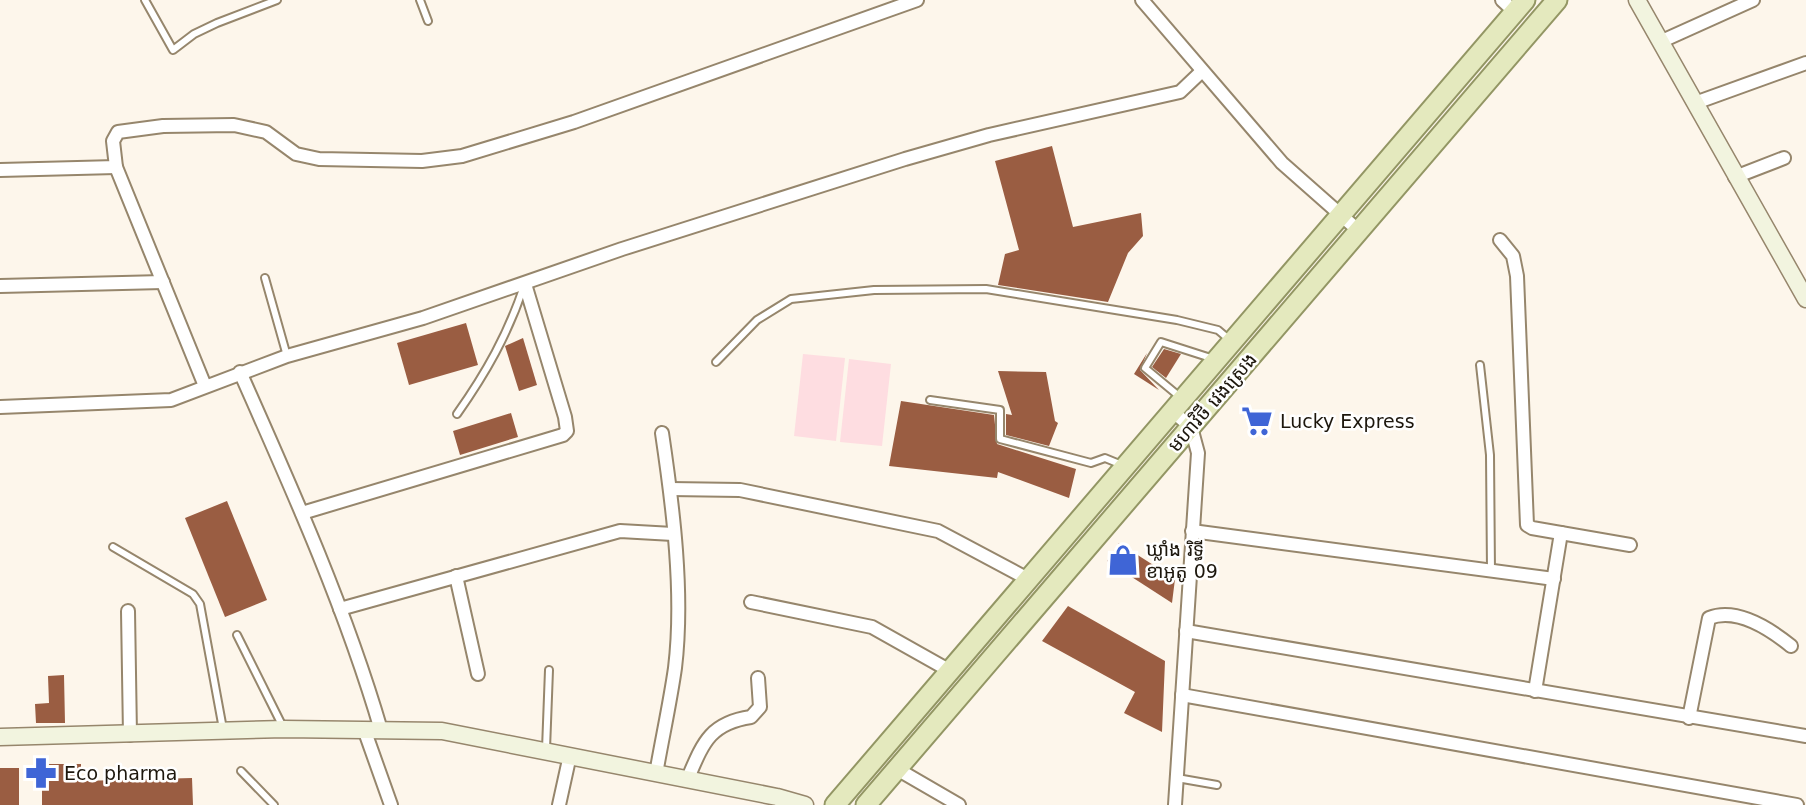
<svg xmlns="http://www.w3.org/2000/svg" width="1806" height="805" font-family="'DejaVu Sans','Noto Sans Khmer',sans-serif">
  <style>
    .green { fill: #fedde1 }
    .building { fill: #9a5d42 }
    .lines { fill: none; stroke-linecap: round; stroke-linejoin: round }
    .lane-casing { stroke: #96866c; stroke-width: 10 }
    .street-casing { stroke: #96866c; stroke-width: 16 }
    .secondary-casing { stroke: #96866c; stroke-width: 19 }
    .primary-casing { stroke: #939664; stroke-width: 23 }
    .lane { stroke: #fff; stroke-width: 6 }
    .street { stroke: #fff; stroke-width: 12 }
    .secondary { stroke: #f2f4df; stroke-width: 16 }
    .primary { stroke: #e4e9be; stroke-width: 19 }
    .labels { text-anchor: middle; stroke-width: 5; stroke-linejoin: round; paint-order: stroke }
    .street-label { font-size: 19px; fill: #1d170d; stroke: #fff }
    .poi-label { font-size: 19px; fill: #1d170d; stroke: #fff; text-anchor: start }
  </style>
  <rect width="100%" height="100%" fill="#fdf6eb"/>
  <g class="green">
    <path d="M803 354 845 358 836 441 794 436Z"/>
    <path d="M849 359 891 364 882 446 840 442Z"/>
  </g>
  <g class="building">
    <path d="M1052 146 1073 227 1141 213 1143 236 1128 253 1108 302 998 285 1005 254 1019 250 995 161Z"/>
    <path d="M466 323 478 365 409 385 397 343Z"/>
    <path d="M523 338 537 385 519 391 505 346Z"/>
    <path d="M1164 349 1181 354 1166 378 1152 367Z"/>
    <path d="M1147 353 1140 370 1159 390 1134 374Z"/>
    <path d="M998 371 1046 372 1055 421 1058 423 1049 446 1006 435V414L1012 415Z"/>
    <path d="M901 401 994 415 997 444 1076 469 1069 498 998 472 997 478 889 466Z"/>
    <path d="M511 413 518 437 460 455 453 431Z"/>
    <path d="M227 501 267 600 225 617 185 518Z"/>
    <path d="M1119 543 1175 579 1172 603 1107 561Z"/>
    <path d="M1068 606 1165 661 1162 732 1124 713 1135 692 1042 641Z"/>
    <path d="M64 675 65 723H36L35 704 49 703 48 676Z"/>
    <path d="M42 764H81V781L192 778 193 805H42Z"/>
    <rect x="0" y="768" width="19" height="37"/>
  </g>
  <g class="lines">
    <defs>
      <g id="lane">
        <path d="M145 0 173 50 194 34 217 23 277 0"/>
        <path d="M420 0 428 21"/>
        <path d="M265 278 287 356"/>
        <path d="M716 362 757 320 791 299 874 290 986 289 1177 320 1218 330 1231 341"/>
        <path d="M1480 365 1490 455 1491 571"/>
        <path d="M1180 397 1145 368 1161 342 1214 359"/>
        <path d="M930 400 1000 410V439L1091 463 1105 458 1122 465"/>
        <path d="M457 414C486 373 508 334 524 286"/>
        <path d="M113 547 193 594 200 604 223 729"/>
        <path d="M237 635 283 727"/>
        <path d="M546 749 549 670"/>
        <path d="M241 771 274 805"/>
        <path d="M1177 778 1217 785"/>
      </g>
      <g id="street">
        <path d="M1142 0 1282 163 1359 231"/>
        <path d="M1502 0 1515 12"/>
        <path d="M1662 41 1753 0"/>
        <path d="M1695 103 1806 63"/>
        <path d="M116 167 205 386"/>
        <path d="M0 170 116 167 113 141 118 132 163 126 234 125 266 132 296 154 319 159 422 161 462 156 574 122 917 0"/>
        <path d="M1735 177 1784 158"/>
        <path d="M1500 240 1513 256 1517 276 1527 525 1532 528 1630 545"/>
        <path d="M0 286 163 282"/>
        <path d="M240 372C292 489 345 607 381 730"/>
        <path d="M0 407 171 400 287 356 423 318 622 249 905 159 989 135 1180 92 1201 72"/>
        <path d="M1172 411 1191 427 1198 453 1175 805"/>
        <path d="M670 489 740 490 938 531 1028 579"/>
        <path d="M302 513 563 435 567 431 565 417 525 284"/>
        <path d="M1192 531 1554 579"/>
        <path d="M456 576 478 674"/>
        <path d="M751 602 872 627 952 672"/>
        <path d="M340 609 620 531 673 534"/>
        <path d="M128 611 130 735"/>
        <path d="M1186 631 1806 736"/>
        <path d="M1535 691 1561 533"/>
        <path d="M1182 695 1797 805"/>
        <path d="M1689 718 1709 618C1737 607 1770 629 1791 646"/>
        <path d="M364 729 391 805"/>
        <path d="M897 769 959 805"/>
        <path d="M656 774C662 739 670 703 675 668 684 594 673 507 662 433"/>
        <path d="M688 778C703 743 710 723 751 717L760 707 758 678"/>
        <path d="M559 805 570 755"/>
      </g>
      <g id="secondary">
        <path d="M1637 0 1806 299"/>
        <path d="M0 737 284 729 442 731 777 797 805 805"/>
      </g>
      <g id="primary">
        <path d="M835 805 1525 0"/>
        <path d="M866 805 1557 0"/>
      </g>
    </defs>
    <use href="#lane" class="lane-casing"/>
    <use href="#street" class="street-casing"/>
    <use href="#secondary" class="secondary-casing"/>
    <use href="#primary" class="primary-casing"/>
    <use href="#lane" class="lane"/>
    <use href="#street" class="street"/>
    <use href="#secondary" class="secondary"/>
    <use href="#primary" class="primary"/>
  </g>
  <defs>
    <symbol id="supermarket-bare" viewBox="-9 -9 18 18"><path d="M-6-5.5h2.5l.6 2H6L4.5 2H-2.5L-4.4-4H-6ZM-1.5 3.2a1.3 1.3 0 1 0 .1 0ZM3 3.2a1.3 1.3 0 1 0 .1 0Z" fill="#3f65d6" stroke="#fff" stroke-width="2.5" paint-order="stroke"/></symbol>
    <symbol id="shop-bare" viewBox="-9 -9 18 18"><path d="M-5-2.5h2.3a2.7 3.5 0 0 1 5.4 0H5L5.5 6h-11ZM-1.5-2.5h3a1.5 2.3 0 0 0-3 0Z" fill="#3f65d6" stroke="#fff" stroke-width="2.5" paint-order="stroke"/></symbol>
    <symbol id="pharmacy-bare" viewBox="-9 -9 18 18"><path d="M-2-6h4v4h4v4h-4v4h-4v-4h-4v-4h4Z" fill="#3f65d6" stroke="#fff" stroke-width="2.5" paint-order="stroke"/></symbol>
  </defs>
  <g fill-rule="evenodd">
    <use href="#supermarket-bare" x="1235" y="399" width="44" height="44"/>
    <use href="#shop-bare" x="1101" y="538" width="44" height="44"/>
    <use href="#pharmacy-bare" x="19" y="751" width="44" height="44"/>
  </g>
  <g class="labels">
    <g class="street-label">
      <text transform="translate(1212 402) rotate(-49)" y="7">មហាវិថី វេងស្រេង</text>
    </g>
    <g class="poi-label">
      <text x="1280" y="428">Lucky Express</text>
      <text x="1146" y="556">ឃ្លាំង រិទ្ធី<tspan x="1146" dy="22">ខាអូតូ 09</tspan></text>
      <text x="64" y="780">Eco pharma</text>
    </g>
  </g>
</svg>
